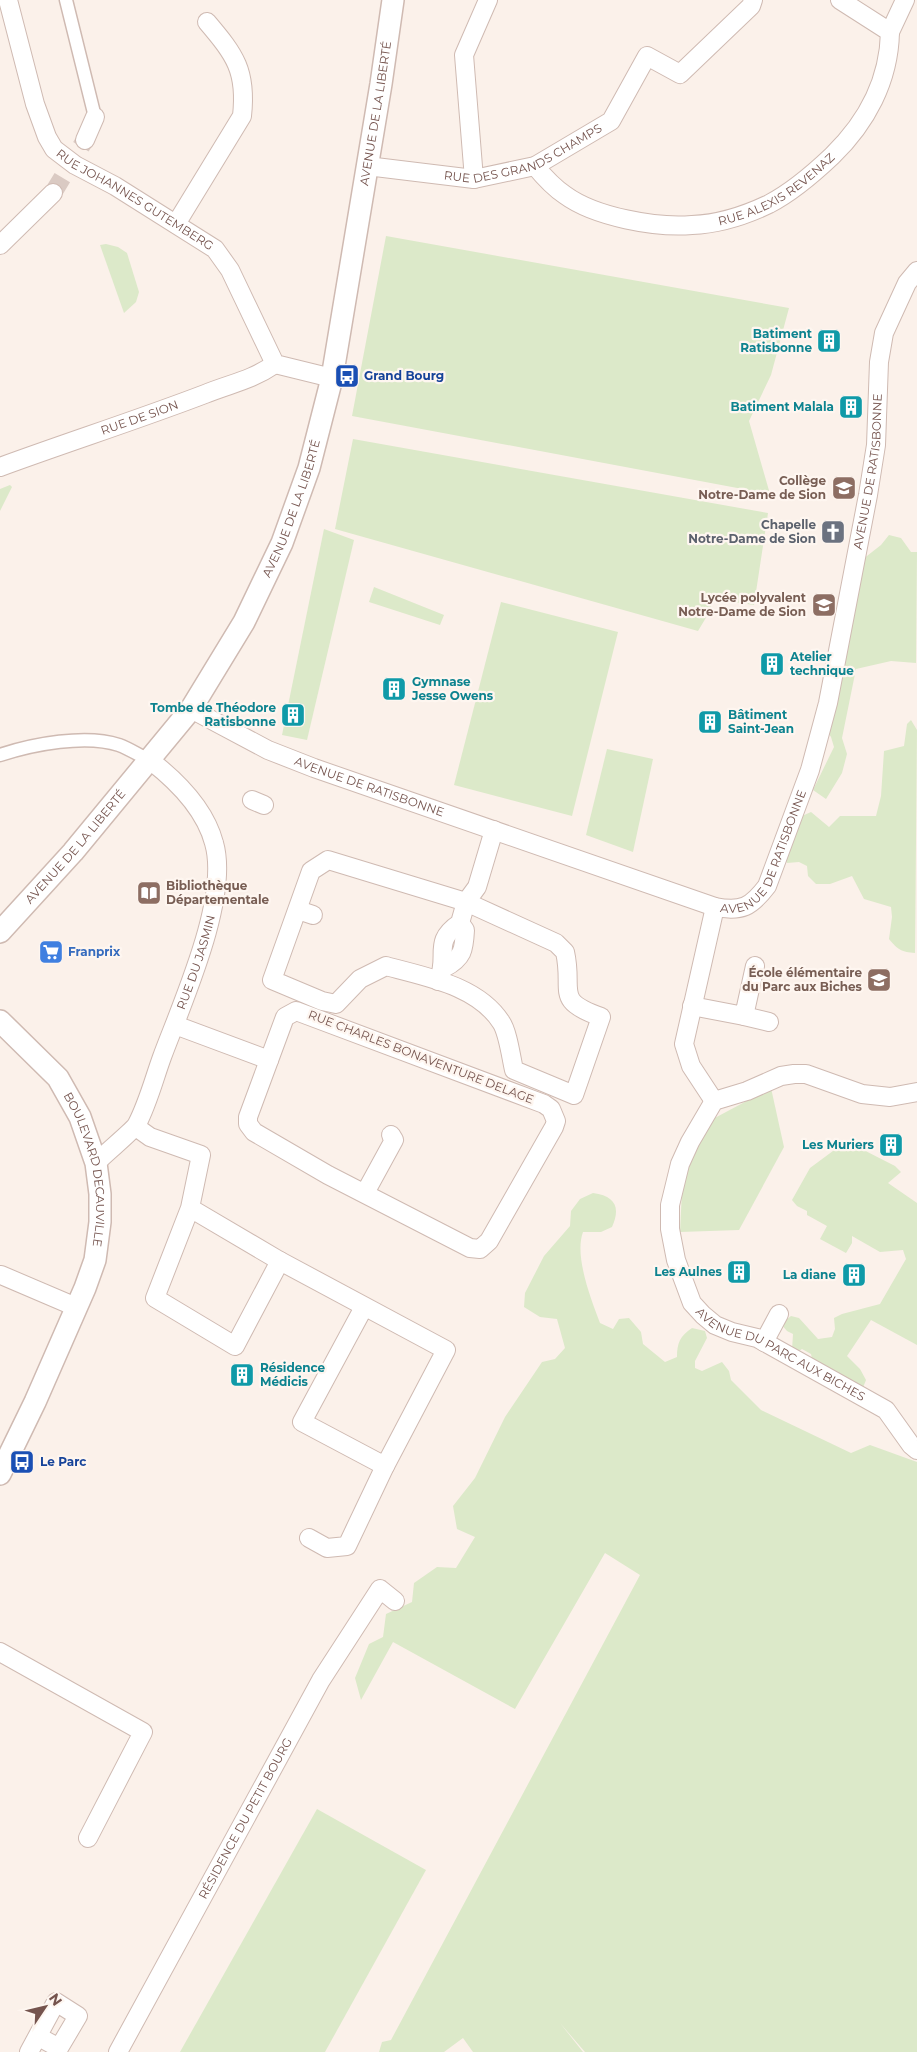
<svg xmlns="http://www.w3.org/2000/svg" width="917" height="2052" font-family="Montserrat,sans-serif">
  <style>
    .green { fill: #dce9c9 }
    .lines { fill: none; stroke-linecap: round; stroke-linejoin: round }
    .minor-tunnel { stroke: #dacac3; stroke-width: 18; stroke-dasharray: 18 9; stroke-linecap: butt }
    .pedestrian-casing { stroke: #cfbab2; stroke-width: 15 }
    .minor-casing { stroke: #cfbab2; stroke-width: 20 }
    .tertiary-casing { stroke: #cfbab2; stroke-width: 24 }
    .pedestrian { stroke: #fff; stroke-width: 12 }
    .minor { stroke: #fff; stroke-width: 18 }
    .tertiary { stroke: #fff; stroke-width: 21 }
    .labels { text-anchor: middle; stroke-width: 4.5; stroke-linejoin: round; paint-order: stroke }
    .street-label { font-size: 12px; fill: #75544e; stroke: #fef6f0 }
    .culture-label { font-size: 12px; font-weight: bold; fill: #0d838f; stroke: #fef6f0; text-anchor: end }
    .transit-label { font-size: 12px; font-weight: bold; fill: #164399; stroke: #fef6f0; text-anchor: start }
    .education-label { font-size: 12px; font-weight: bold; fill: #785e54; stroke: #fef6f0; text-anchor: end }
    .worship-label { font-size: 12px; font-weight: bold; fill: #5b616d; stroke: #fef6f0; text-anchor: end }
    .shop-label { font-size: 12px; font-weight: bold; fill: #366cbe; stroke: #fef6f0; text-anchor: start }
  </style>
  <rect width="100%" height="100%" fill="#fbf1ea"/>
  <g class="green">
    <path d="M386 236 789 308 771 375 749 421 770 494 352 416Z"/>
    <path d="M106 244 118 247 127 253 139 292 136 302 124 313 100 245Z"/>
    <path d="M353 439 768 513 754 605 712 599 710 611 698 631 335 529Z"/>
    <path d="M10 485 12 487 0 511V489Z"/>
    <path d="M324 529 354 540 307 740 282 735Z"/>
    <path d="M889 535 901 538 911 552H917L916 663 891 661 856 669 842 738 847 754 842 773 826 799 813 790 834 747 831 737 824 726 858 563 881 545Z"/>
    <path d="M374 587 444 615 440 625 369 602Z"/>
    <path d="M501 602 618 632 572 816 454 785Z"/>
    <path d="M911 720 917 730 915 953C902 952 898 950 889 939L892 917 891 907 864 899 852 876 830 884H816L808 876 807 866 799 862 787 863 784 854 802 816 811 812 829 827 840 816H876L881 796 884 751 904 746 907 724Z"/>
    <path d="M607 749 653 759 633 852 586 835Z"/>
    <path d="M771 1088 784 1147 739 1230 680 1232 683 1169 711 1120Z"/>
    <path d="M844 1140 895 1166 901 1172 888 1183 917 1203V1345L871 1320 847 1356 860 1369 866 1380 862 1390 814 1368 811 1354 802 1349 796 1353 792 1350 793 1334 787 1331 781 1324 791 1316 799 1318 818 1339 832 1337 835 1329 834 1318 842 1314 880 1304 906 1259 903 1250 880 1252 852 1236V1243L846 1253 820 1239 827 1226 807 1215V1211L797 1206 792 1200 810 1168 837 1148 836 1145Z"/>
    <path d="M593 1193C615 1196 621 1207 612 1227L601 1232H583C574 1256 591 1299 600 1323L613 1329 619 1319 629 1318 641 1332 643 1344 665 1362 677 1357C677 1343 680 1336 692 1328L705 1331 707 1338 695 1361V1368L702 1371 722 1362 729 1371 731 1380 761 1410 851 1453 870 1445 917 1462V2052H585L560 2023 583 2052H473L463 2038 444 2052H379L382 2042 391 2040 640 1575 605 1553 515 1709 393 1642 361 1700 355 1678 369 1644 383 1637 386 1614 412 1602 414 1583 437 1567 456 1568 475 1537 457 1529 453 1506 475 1478 505 1417 542 1362 555 1359 565 1348 557 1319 540 1317 524 1307 525 1293 544 1256 570 1226 571 1211 580 1199Z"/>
    <path d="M317 1809 426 1870 325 2052H180Z"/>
  </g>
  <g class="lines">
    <path class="minor-tunnel" d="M53 193 85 140"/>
    <defs>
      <g id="pedestrian">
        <path d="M66 0 95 117"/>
        <path d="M0 755C33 744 86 734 119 745 130 749 140 756 151 761"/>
      </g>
      <g id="minor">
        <path id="s1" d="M8 0 35 104 47 137 54 149 75 165 115 186 215 249 230 270 275 364 332 378"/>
        <path d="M890 32 905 0"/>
        <path d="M85 140 95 117"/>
        <path id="s2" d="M367 166 474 179 535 166 611 121 647 56 680 74 751 6 753 0"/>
        <path id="s3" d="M535 166C544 177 553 187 565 195 595 217 656 228 692 225 718 224 746 215 769 204 792 192 813 174 832 156 866 123 889 81 890 32L840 0"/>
        <path d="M474 179 464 55 488 0"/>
        <path d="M176 224 242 116C247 71 235 55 207 22"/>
        <path d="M0 245 53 193"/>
        <path id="s4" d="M0 467C68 442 137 420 205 394 232 383 250 381 275 364"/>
        <path id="s5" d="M191 709 268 750 314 768 715 907C742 912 751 907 767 886L810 770 828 703 868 495 876 445 879 362 884 333 907 283 917 271"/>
        <path d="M252 800 264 805"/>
        <path d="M328 860 466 902 556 943 565 952C574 992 553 1000 601 1017L574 1095 514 1070C511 1057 508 1032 501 1022 477 985 425 977 386 966L360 979 336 1004 322 1001 272 980 311 871Z"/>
        <path d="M298 910 313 915"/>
        <path d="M444 968C463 958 464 950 465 930L460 923"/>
        <path d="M438 981C450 956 431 942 460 923L466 902 477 887 494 830"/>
        <path d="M692 1006 744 1016 755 966"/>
        <path d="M296 1011 544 1104 551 1109 556 1121 554 1127 489 1241 480 1249 470 1248 328 1175 254 1132 248 1124V1117L285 1017Z"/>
        <path d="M744 1016 769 1022"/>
        <path d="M175 1025 269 1060"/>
        <path id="s6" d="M917 1092 890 1097 862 1094 806 1074H794L781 1076 747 1091 714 1101 690 1142 680 1164 670 1205V1229L676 1260 692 1303 703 1315 715 1325 732 1332 757 1338 886 1410 911 1445 917 1450"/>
        <path d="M714 1101 691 1066 684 1044 715 907"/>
        <path d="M136 1127 150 1137 201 1155 190 1208 155 1298 235 1346 280 1261 190 1208"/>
        <path id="s7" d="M96 1163C103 1155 134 1130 137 1124 148 1103 154 1079 162 1057 182 1003 230 898 214 843 205 809 178 782 151 761"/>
        <path d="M365 1193 394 1140 391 1135"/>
        <path d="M280 1261 446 1350 385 1466 302 1422 364 1307"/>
        <path d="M1 1275 76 1307"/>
        <path d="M764 1342 779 1314"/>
        <path d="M309 1538 327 1548 347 1546 385 1466"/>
        <path d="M0 1652 143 1732 88 1838"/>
        <path d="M29 2052 56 2002 78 2016 59 2048 39 2037"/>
        <path id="s8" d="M118 2052 321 1680 380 1589 395 1601"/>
      </g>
      <g id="tertiary">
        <path id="s9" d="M0 932 73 852 191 709 244 622 282 543 309 468 332 378 381 84 393 0"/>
        <path id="s10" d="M0 1021 58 1078 80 1117 96 1163 100 1194V1222L95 1260 85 1288 35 1402 0 1474"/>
      </g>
    </defs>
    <use href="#pedestrian" class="pedestrian-casing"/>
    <use href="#minor" class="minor-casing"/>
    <use href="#tertiary" class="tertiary-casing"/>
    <use href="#pedestrian" class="pedestrian"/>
    <use href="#minor" class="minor"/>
    <use href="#tertiary" class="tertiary"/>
  </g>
  <defs>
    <symbol id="building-square" viewBox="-11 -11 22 22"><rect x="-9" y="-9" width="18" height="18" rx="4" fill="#0f9aa8" stroke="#fef6f0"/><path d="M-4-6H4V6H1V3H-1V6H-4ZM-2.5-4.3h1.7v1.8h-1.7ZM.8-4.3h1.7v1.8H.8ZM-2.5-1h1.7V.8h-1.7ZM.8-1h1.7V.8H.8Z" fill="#fff"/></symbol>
    <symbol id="bus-square" viewBox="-11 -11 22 22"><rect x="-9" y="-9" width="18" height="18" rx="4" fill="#1a4fb4" stroke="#fef6f0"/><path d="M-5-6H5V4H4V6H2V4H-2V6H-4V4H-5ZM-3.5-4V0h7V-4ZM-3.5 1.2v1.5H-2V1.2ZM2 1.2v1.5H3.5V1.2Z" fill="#fff"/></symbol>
    <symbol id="school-square" viewBox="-11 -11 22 22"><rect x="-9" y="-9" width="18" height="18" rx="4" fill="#8d6e63" stroke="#fef6f0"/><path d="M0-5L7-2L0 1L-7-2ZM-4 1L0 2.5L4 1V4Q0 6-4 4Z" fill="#fff"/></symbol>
    <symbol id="church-square" viewBox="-11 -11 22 22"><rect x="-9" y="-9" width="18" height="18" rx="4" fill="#6b7280" stroke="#fef6f0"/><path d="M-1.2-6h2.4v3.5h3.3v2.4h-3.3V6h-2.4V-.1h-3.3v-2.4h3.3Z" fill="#fff"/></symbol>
    <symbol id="library-square" viewBox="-11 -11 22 22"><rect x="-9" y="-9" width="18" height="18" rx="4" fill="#8d6e63" stroke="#fef6f0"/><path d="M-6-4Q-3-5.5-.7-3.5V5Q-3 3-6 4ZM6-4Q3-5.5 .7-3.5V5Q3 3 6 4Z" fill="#fff"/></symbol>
    <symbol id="supermarket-square" viewBox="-11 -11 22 22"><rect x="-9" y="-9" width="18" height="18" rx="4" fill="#3f7fe0" stroke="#fef6f0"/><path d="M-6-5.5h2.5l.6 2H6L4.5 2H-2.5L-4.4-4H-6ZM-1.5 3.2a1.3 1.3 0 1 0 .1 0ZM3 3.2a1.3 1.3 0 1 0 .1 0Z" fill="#fff"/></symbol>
  </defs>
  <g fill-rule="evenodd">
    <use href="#building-square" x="815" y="327" width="28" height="28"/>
    <use href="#bus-square" x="333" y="362" width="28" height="28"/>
    <use href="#building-square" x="837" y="393" width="28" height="28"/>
    <use href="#school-square" x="830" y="474" width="28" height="28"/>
    <use href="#church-square" x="819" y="518" width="28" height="28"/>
    <use href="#school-square" x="810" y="591" width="28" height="28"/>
    <use href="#building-square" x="758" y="650" width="28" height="28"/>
    <use href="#building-square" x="380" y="675" width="28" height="28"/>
    <use href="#building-square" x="279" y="701" width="28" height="28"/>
    <use href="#building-square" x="696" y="708" width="28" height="28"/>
    <use href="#library-square" x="135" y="879" width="28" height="28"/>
    <use href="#supermarket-square" x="37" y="938" width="28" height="28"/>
    <use href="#school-square" x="865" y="966" width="28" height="28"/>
    <use href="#building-square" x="877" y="1131" width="28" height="28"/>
    <use href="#building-square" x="725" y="1258" width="28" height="28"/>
    <use href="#building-square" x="840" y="1261" width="28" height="28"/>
    <use href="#building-square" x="228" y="1361" width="28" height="28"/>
    <use href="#bus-square" x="8" y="1448" width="28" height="28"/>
  </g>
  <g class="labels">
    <g class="street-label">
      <text dy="4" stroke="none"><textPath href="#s9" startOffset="924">AVENUE DE LA LIBERTÉ</textPath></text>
      <text dy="4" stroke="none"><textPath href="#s2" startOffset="162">RUE DES GRANDS CHAMPS</textPath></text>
      <text dy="4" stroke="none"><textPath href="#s3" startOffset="268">RUE ALEXIS REVENAZ</textPath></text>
      <text dy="4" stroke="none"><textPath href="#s1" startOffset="252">RUE JOHANNES GUTEMBERG</textPath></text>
      <text dy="4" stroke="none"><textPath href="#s4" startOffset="148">RUE DE SION</textPath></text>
      <text dy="4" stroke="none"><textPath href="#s5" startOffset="1050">AVENUE DE RATISBONNE</textPath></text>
      <text dy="4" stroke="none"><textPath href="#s9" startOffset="519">AVENUE DE LA LIBERTÉ</textPath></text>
      <text dy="4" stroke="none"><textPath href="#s5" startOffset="195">AVENUE DE RATISBONNE</textPath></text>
      <text dy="4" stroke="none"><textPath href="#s5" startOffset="645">AVENUE DE RATISBONNE</textPath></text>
      <text dy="4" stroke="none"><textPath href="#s9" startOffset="114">AVENUE DE LA LIBERTÉ</textPath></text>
      <text dy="4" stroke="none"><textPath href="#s7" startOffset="229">RUE DU JASMIN</textPath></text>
      <text transform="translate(421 1057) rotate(21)" y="4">RUE CHARLES BONAVENTURE DELAGE</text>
      <text dy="4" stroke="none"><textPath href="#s10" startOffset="179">BOULEVARD DECAUVILLE</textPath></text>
      <text dy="4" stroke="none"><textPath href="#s6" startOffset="531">AVENUE DU PARC AUX BICHES</textPath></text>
      <text dy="4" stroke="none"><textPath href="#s8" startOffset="266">RÉSIDENCE DU PETIT BOURG</textPath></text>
    </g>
    <g class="culture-label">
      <text x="812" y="338">Batiment<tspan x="812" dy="14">Ratisbonne</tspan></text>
      <text x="834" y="411">Batiment Malala</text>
      <text x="790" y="661" text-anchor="start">Atelier<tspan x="790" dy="14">technique</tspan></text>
      <text x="412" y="686" text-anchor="start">Gymnase<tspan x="412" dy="14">Jesse Owens</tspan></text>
      <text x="276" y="712">Tombe de Théodore<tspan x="276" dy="14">Ratisbonne</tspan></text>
      <text x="728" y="719" text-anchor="start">Bâtiment<tspan x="728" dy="14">Saint-Jean</tspan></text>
      <text x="874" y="1149">Les Muriers</text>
      <text x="722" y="1276">Les Aulnes</text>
      <text x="836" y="1279">La diane</text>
      <text x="260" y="1372" text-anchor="start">Résidence<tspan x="260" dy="14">Médicis</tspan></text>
    </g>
    <g class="transit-label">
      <text x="364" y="380">Grand Bourg</text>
      <text x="40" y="1466">Le Parc</text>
    </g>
    <g class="education-label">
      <text x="826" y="485">Collège<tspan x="826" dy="14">Notre-Dame de Sion</tspan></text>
      <text x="806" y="602">Lycée polyvalent<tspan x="806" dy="14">Notre-Dame de Sion</tspan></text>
      <text x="166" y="890" text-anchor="start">Bibliothèque<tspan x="166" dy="14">Départementale</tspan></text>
      <text x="862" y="977">École élémentaire<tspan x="862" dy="14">du Parc aux Biches</tspan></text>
    </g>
    <g class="worship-label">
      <text x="816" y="529">Chapelle<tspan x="816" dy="14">Notre-Dame de Sion</tspan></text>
    </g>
    <g class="shop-label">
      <text x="68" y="956">Franprix</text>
    </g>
  </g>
  <g transform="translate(45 2007) rotate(55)" stroke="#fef6f0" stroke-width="4" paint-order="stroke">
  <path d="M0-4L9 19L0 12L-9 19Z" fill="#75544e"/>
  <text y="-8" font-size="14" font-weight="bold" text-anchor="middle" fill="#75544e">N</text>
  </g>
</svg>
